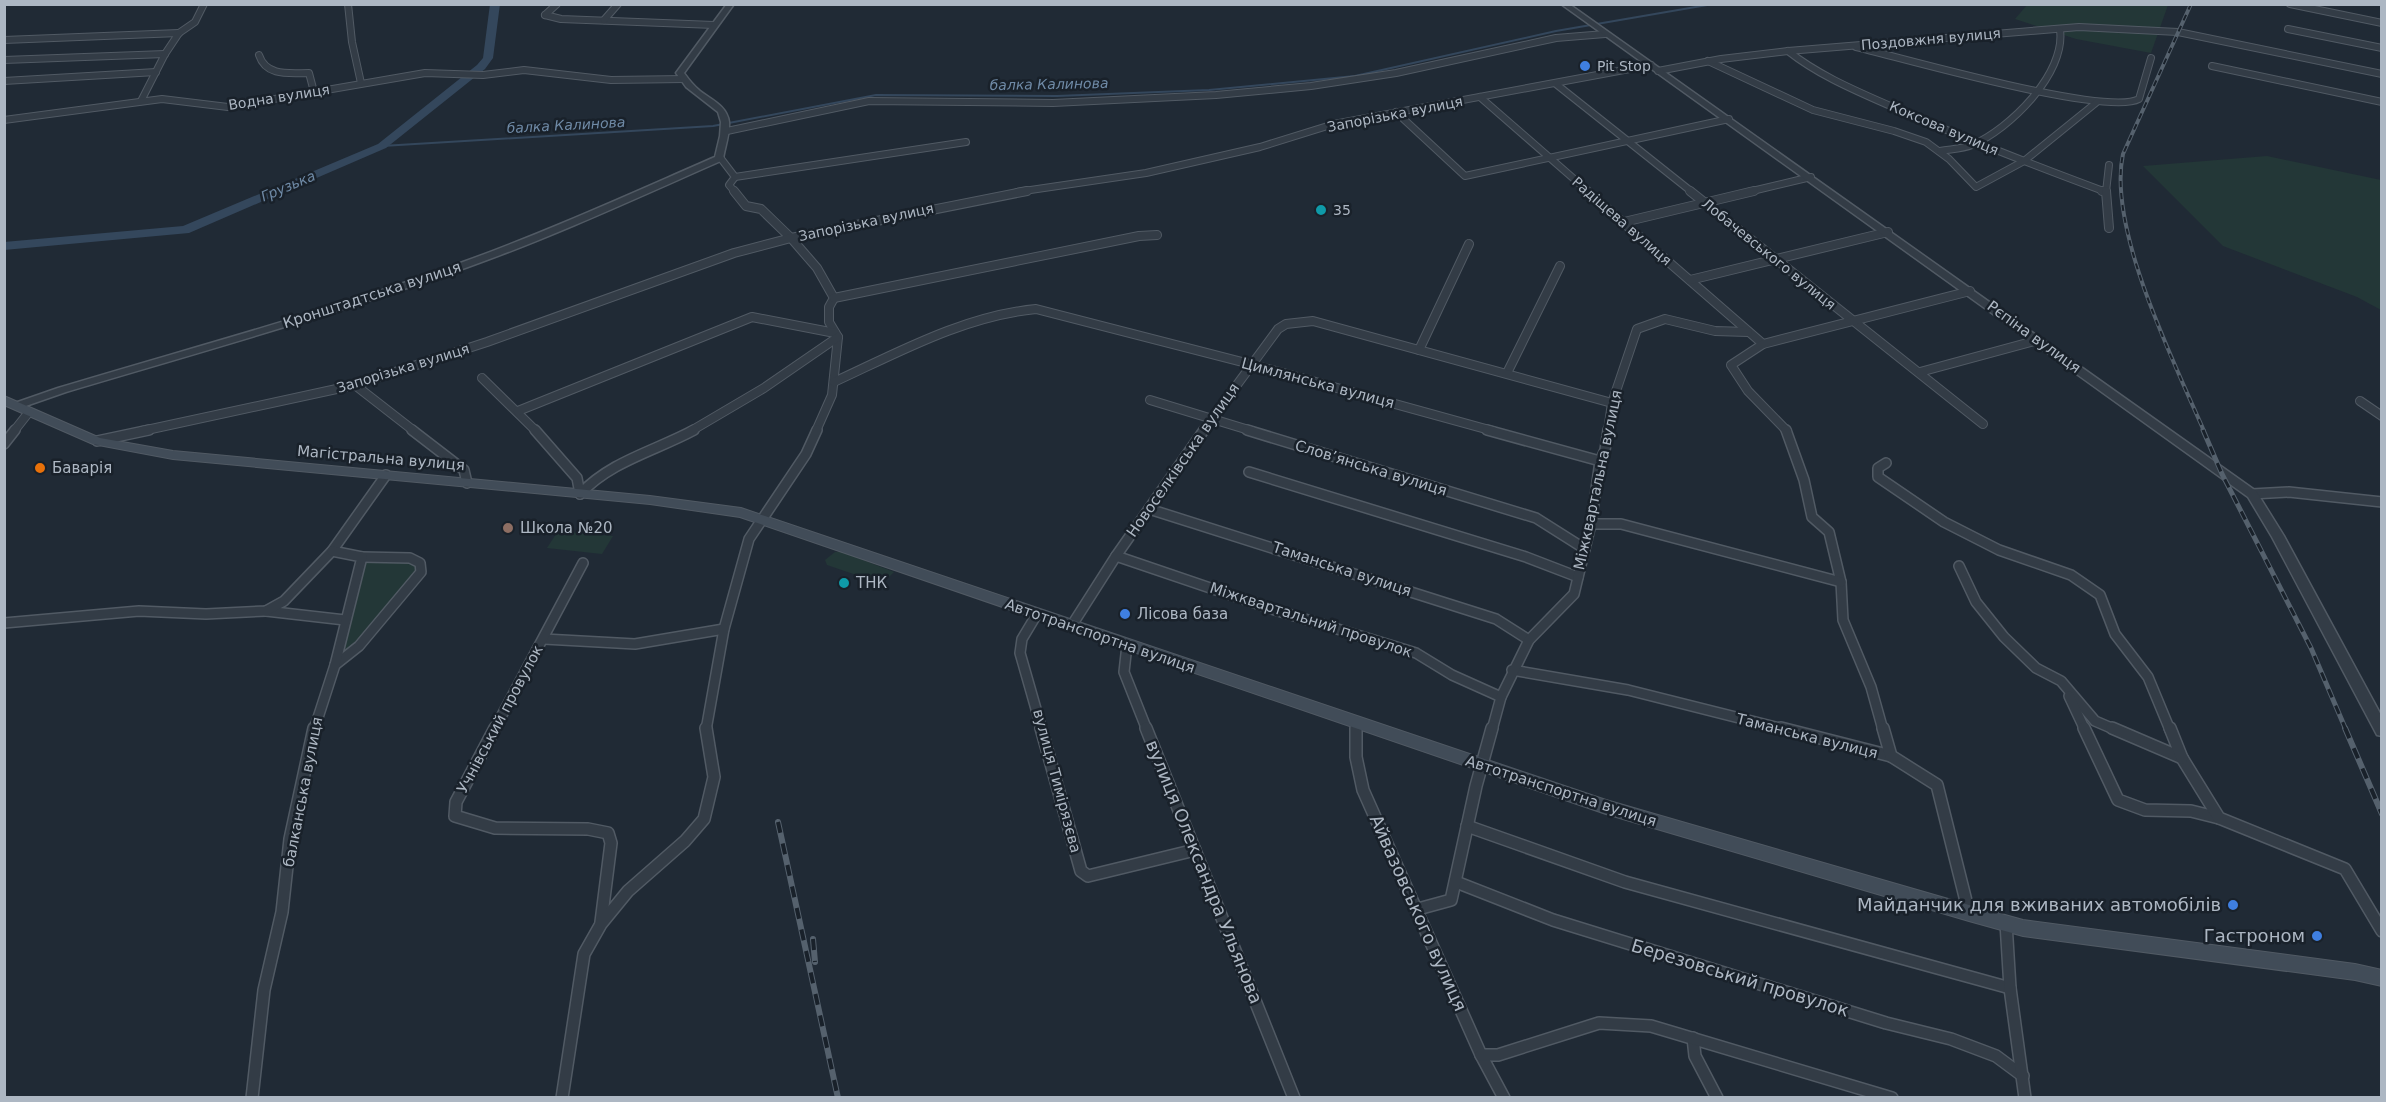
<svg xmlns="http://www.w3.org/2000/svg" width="2386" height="1102" font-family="'DejaVu Sans',sans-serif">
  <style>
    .green { fill: #233737 }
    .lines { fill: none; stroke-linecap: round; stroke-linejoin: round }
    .stream { stroke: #34475c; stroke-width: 2 }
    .river { fill: #34475c; fill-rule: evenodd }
    .minor-far3-casing { stroke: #515a64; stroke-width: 8 }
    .minor-far2-casing { stroke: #515a64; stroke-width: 10 }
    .minor-far1-casing { stroke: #515a64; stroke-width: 12 }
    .minor-casing { stroke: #515a64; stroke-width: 14 }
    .tertiary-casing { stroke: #515a64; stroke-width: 3 }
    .secondary-casing { stroke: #515a64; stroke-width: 2 }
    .minor-far3 { stroke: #333c46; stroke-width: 6 }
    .minor-far2 { stroke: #333c46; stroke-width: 8 }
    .minor-far1 { stroke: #333c46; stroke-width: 9 }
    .minor { stroke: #333c46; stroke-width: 11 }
    .tertiary { fill: #333c46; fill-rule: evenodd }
    .secondary { fill: #414c58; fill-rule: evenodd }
    .rail-far2-casing { stroke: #55616d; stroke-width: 4 }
    .rail-far1-casing { stroke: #55616d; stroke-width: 5 }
    .rail-casing { stroke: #55616d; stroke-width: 6 }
    .rail-far2 { stroke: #19212a; stroke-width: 2; stroke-dasharray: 6; stroke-linecap: butt }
    .rail-far1 { stroke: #19212a; stroke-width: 3; stroke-dasharray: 9; stroke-linecap: butt }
    .rail { stroke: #19212a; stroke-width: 4; stroke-dasharray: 11; stroke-linecap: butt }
    .shop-dot { fill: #3f7fe0; stroke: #19212a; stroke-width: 2 }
    .culture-dot { fill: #0f9aa8; stroke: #19212a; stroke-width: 2 }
    .food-dot { fill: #e8710a; stroke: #19212a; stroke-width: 2 }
    .education-dot { fill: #8d6e63; stroke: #19212a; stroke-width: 2 }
    .labels { text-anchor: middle; stroke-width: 5; stroke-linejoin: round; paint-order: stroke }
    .far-street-label { font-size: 14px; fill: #adb7c3; stroke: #19212a }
    .far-poi-label { font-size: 14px; fill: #adb7c3; stroke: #19212a; text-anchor: start }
    .far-water-label { font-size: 14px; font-style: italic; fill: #6f8aa6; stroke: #19212a }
    .street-label { font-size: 15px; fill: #adb7c3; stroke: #19212a }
    .poi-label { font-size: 15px; fill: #adb7c3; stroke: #19212a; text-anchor: start }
    .near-street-label { font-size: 18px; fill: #adb7c3; stroke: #19212a }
    .near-poi-label { font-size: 18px; fill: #adb7c3; stroke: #19212a; text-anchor: end }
  </style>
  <rect width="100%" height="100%" fill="#202a35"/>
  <g class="green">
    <path d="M2027 5H2168L2151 53 2076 39 2015 19Z"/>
    <path d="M2267 156 2381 180V310L2357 297 2223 246 2143 166Z"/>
    <path d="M558 531 613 536 602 554 547 548Z"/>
    <path d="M835 552H842L894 572 889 577 868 579 827 565 825 560Z"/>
    <path d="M367 559 405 561 415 565 416 572 355 646 343 655Z"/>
  </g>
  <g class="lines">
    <path class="stream" d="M382 146 713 126 876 95 1057 96 1209 90 1355 76 1556 31 1713 4"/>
    <path class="river" d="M490 4H500L493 58 485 69 386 148 189 233 4 250V242L183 226 378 144 477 65 483 58Z"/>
    <defs>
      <g id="minor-far3">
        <path d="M348 4 352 42 361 83"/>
        <path d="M2290 4 2382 23"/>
        <path d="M545 15 561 19 714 25"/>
        <path d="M545 15 557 4"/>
        <path d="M604 20 618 4"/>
        <path d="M2288 29 2382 48"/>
        <path d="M4 40 179 33"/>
        <path d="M1856 47C1903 58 2107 117 2139 99L2151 58"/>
        <path d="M1788 51C1821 77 1859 92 1897 109 1966 139 2036 166 2106 192"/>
        <path d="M259 55C266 77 290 73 309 73L314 92"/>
        <path d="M4 60 165 54"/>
        <path d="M1708 61 1813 110 1894 131 1926 142 1949 159 1976 187 2024 161 2097 102"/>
        <path d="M2212 66 2382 102"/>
        <path d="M1658 71 1721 59 1788 51 2079 27 2178 32 2382 74"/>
        <path d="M4 81 156 72"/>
        <path d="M1556 84 1692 192"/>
        <path d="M1480 97 1589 192"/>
        <path d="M141 101 165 54 179 33 195 22 204 4"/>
        <path d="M1396 112 1465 176 1729 119"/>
        <path d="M4 120 162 99 228 107 425 73 483 75 524 70 611 80 684 79"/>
        <path d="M727 131 869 101 1053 103 1216 95 1311 86 1396 73 1556 38 1605 34"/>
        <path d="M1940 151C1951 149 1962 149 1972 145 2010 129 2066 73 2060 30"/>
        <path d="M719 156 735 177 729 185 735 192"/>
        <path d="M735 177 966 142"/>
        <path d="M1017 192 1146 173 1260 147 1334 124 1651 65"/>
        <path d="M1748 192 1811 177"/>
        <path d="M2106 192 2109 165"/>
      </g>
      <g id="minor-far2">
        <path d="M734 191 746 206 761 209 791 238 817 268 834 298 829 307V322L838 337 832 395 816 431"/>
        <path d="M1587 191 1763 344"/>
        <path d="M1690 191 1983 424"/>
        <path d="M2102 191 2106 192"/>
        <path d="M2106 191 2109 228"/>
        <path d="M1624 222 1754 191"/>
        <path d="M1690 280 1888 232"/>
        <path d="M834 298 1139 236 1157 235"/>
        <path d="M1419 350 1469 244"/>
        <path d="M1920 372 2038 340"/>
        <path d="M1507 373 1560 266"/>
        <path d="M482 378 536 431"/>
        <path d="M834 382C899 352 964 316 1036 309L1250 364 1493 431"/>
        <path d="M355 385 414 431"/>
        <path d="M1150 400 1252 431"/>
        <path d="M2360 401 2382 416"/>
        <path d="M518 411 752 317 835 333"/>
        <path d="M14 431 29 412"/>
        <path d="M142 431 355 385 487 342 734 253 791 238 1027 191"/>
        <path d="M691 431 764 388 838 337"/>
        <path d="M1203 431 1278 329 1286 324 1313 321 1612 403"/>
        <path d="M1608 431 1612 403 1637 329 1665 319 1715 331 1748 332"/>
        <path d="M1787 431 1748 391 1731 365 1763 344 1970 291"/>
      </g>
      <g id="minor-far1">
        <path d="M412 430 464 470 467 483"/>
        <path d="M535 430 577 478 580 494"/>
        <path d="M1247 430 1536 518 1585 549"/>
        <path d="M1487 430 1600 461"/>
        <path d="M1786 430 1804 480 1812 517 1829 532 1841 582 1843 620 1871 687 1883 730"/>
        <path d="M97 441 149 430"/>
        <path d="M4 444 15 430"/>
        <path d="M1886 463 1878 468V477L1944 522 1999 550 2071 575 2100 595 2115 634 2148 677 2170 730"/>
        <path d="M1249 472 1526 557 1578 577"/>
        <path d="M580 494C611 461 655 451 694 430"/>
        <path d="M2252 494 2289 492 2382 502"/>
        <path d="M1149 509 1496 619 1529 640"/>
        <path d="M1591 524H1621L1841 582"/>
        <path d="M1116 556 1275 610 1416 653 1452 675 1501 697"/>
        <path d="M1959 566 1976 602 2004 637 2036 668 2061 681 2095 721 2116 730"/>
        <path d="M266 611 345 620"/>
        <path d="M1037 614 1022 639 1020 653 1042 730"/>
        <path d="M4 623 139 611 206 614 266 611 284 601 332 551 386 475"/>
        <path d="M1072 625 1116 556 1204 430"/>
        <path d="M544 639 635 644 724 629"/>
        <path d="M1127 645 1124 672 1147 730"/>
        <path d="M335 665 359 646 421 572 420 563 410 558 362 557"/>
        <path d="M1512 670 1628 690 1787 730"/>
        <path d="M2069 696 2085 730"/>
        <path d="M314 730 335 665 362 557 332 551"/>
        <path d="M494 730 583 563"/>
        <path d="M706 730 724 629 749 539 806 454 817 430"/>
        <path d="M1356 730 1357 723"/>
        <path d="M1492 730 1501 697 1529 640 1574 594 1591 524 1600 461 1605 450 1608 430"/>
      </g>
      <g id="minor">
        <path d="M495 728 456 802 455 816 495 828 588 829 608 833 611 843 601 922"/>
        <path d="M1041 728 1081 871 1088 876 1195 850"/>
        <path d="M1146 728 1294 1098"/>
        <path d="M1356 728V757L1363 790 1481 1055 1504 1098"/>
        <path d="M1781 728 1891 756"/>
        <path d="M1883 728 1891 756 1937 785 1969 913"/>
        <path d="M2084 728 2118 800 2145 810 2191 811 2219 818"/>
        <path d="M2112 728 2182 758 2219 818 2345 869 2382 931"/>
        <path d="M2170 728 2182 758"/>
        <path d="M1467 826 1625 882 2010 988"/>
        <path d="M1456 882 1553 920 1886 1023 1951 1039 1996 1056 2023 1076"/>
        <path d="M1418 909 1451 900 1476 786 1492 728"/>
        <path d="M2006 923 2010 988 2025 1098"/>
        <path d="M1693 1038 1695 1056 1717 1098"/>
        <path d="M1481 1055H1498L1599 1023 1651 1026 1892 1098"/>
        <path d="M252 1098 264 990 282 912 290 839 314 728"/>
        <path d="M562 1098 584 954 601 924 628 891 685 841 704 819 714 777 706 728"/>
      </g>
      <g id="tertiary">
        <path d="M727 4H734L684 73C689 80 694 86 700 91 712 100 727 106 729 122 730 135 724 149 723 160 639 197 555 236 468 267 336 314 200 352 66 392L20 408 16 409 11 406 12 404 58 388C194 347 330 311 463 262 549 231 632 193 715 157L720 136 721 122 718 112 686 87 676 73Z"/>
        <path d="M1561 4H1569L2256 491 2284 536 2382 717V736L2377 735 2272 537 2248 497Z"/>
      </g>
      <path id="secondary" d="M4 396 100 438 173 451 650 496 741 508 1606 800 1969 905 2023 920 2355 964 2382 970V986L2355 980 2023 936 1969 921 1606 814 740 517 650 504 173 459 93 444 4 405Z"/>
    </defs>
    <use href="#minor-far3" class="minor-far3-casing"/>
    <use href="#minor-far2" class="minor-far2-casing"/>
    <use href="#minor-far1" class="minor-far1-casing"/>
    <use href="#minor" class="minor-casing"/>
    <use href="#tertiary" class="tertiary-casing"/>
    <use href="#secondary" class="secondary-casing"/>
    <use href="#minor-far3" class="minor-far3"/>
    <use href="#minor-far2" class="minor-far2"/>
    <use href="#minor-far1" class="minor-far1"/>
    <use href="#minor" class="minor"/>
    <use href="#tertiary" class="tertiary"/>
    <use href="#secondary" class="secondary"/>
    <defs>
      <path id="rail-far2" d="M2191 4 2123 154C2107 228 2174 362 2204 431"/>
      <path id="rail-far1" d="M2203 430 2222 474 2311 648 2346 730"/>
      <g id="rail">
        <path d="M2345 728 2382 814"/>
        <path d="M778 822 838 1098"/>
        <path d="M813 939 815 962"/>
      </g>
    </defs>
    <use href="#rail-far2" class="rail-far2-casing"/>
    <use href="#rail-far1" class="rail-far1-casing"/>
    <use href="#rail" class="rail-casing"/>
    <use href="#rail-far2" class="rail-far2"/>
    <use href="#rail-far1" class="rail-far1"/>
    <use href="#rail" class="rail"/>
  </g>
  <g class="shop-dot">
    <circle cx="1585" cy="66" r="6"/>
    <circle cx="1125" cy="614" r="6"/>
    <circle cx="2233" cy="905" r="6"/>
    <circle cx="2317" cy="936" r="6"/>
  </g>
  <g class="culture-dot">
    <circle cx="1321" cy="210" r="6"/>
    <circle cx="844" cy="583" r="6"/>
  </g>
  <circle class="food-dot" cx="40" cy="468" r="6"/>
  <circle class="education-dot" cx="508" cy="528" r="6"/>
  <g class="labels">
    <g class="far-street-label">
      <text transform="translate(1931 39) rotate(-5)" y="5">Поздовжня вулиця</text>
      <text transform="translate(279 97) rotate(-9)" y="5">Водна вулиця</text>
      <text transform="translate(1395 114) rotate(-11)" y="5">Запорізька вулиця</text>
      <text transform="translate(1944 128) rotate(23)" y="5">Коксова вулиця</text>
      <text transform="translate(1622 221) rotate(41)" y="5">Радіщева вулиця</text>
      <text transform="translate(866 222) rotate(-12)" y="5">Запорізька вулиця</text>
      <text transform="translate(1769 254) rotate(39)" y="5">Лобачевського вулиця</text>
      <text transform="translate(403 368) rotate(-17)" y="5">Запорізька вулиця</text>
    </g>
    <g class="far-poi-label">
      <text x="1597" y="71">Pit Stop</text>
      <text x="1333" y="215">35</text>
    </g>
    <g class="far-water-label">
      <text transform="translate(1049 84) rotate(-1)" y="5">балка Калинова</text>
      <text transform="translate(566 125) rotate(-3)" y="5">балка Калинова</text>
      <text transform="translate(288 186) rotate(-23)" y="5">Грузька</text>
    </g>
    <g class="street-label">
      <text transform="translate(372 295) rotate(-18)" y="5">Кронштадтська вулиця</text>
      <text transform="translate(2034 337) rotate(36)" y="5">Рєпіна вулиця</text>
      <text transform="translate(1318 383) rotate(15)" y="5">Цимлянська вулиця</text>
      <text transform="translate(381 458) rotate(5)" y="5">Магістральна вулиця</text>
      <text transform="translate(1183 460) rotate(-55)" y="5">Новоселківська вулиця</text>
      <text transform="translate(1371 468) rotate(17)" y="5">Слов’янська вулиця</text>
      <text transform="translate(1598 480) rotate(-78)" y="5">Міжквартальна вулиця</text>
      <text transform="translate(1342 569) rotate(18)" y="5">Таманська вулиця</text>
      <text transform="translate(1311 620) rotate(18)" y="5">Міжквартальний провулок</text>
      <text transform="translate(1100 636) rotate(19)" y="5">Автотранспортна вулиця</text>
      <text transform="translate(500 719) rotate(-62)" y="5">Учнівський провулок</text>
      <text transform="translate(1807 736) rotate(14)" y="5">Таманська вулиця</text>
      <text transform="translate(1057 781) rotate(75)" y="5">вулиця Тимірязєва</text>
      <text transform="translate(1561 791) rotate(18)" y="5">Автотранспортна вулиця</text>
      <text transform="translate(303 792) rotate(-79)" y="5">балканська вулиця</text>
    </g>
    <g class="poi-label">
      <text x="52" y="473">Баварія</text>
      <text x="520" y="533">Школа №20</text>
      <text x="856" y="588">ТНК</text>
      <text x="1137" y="619">Лісова база</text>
    </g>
    <g class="near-street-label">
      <text transform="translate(1204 872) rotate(68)" y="6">вулиця Олександра Ульянова</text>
      <text transform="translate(1418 913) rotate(66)" y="6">Айвазовського вулиця</text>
      <text transform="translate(1740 978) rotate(17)" y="6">Березовський провулок</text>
    </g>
    <g class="near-poi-label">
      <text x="2221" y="911">Майданчик для вживаних автомобілів</text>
      <text x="2305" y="942">Гастроном</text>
    </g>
  </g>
  <rect width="2386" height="1102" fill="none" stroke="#adb7c3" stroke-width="12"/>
</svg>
